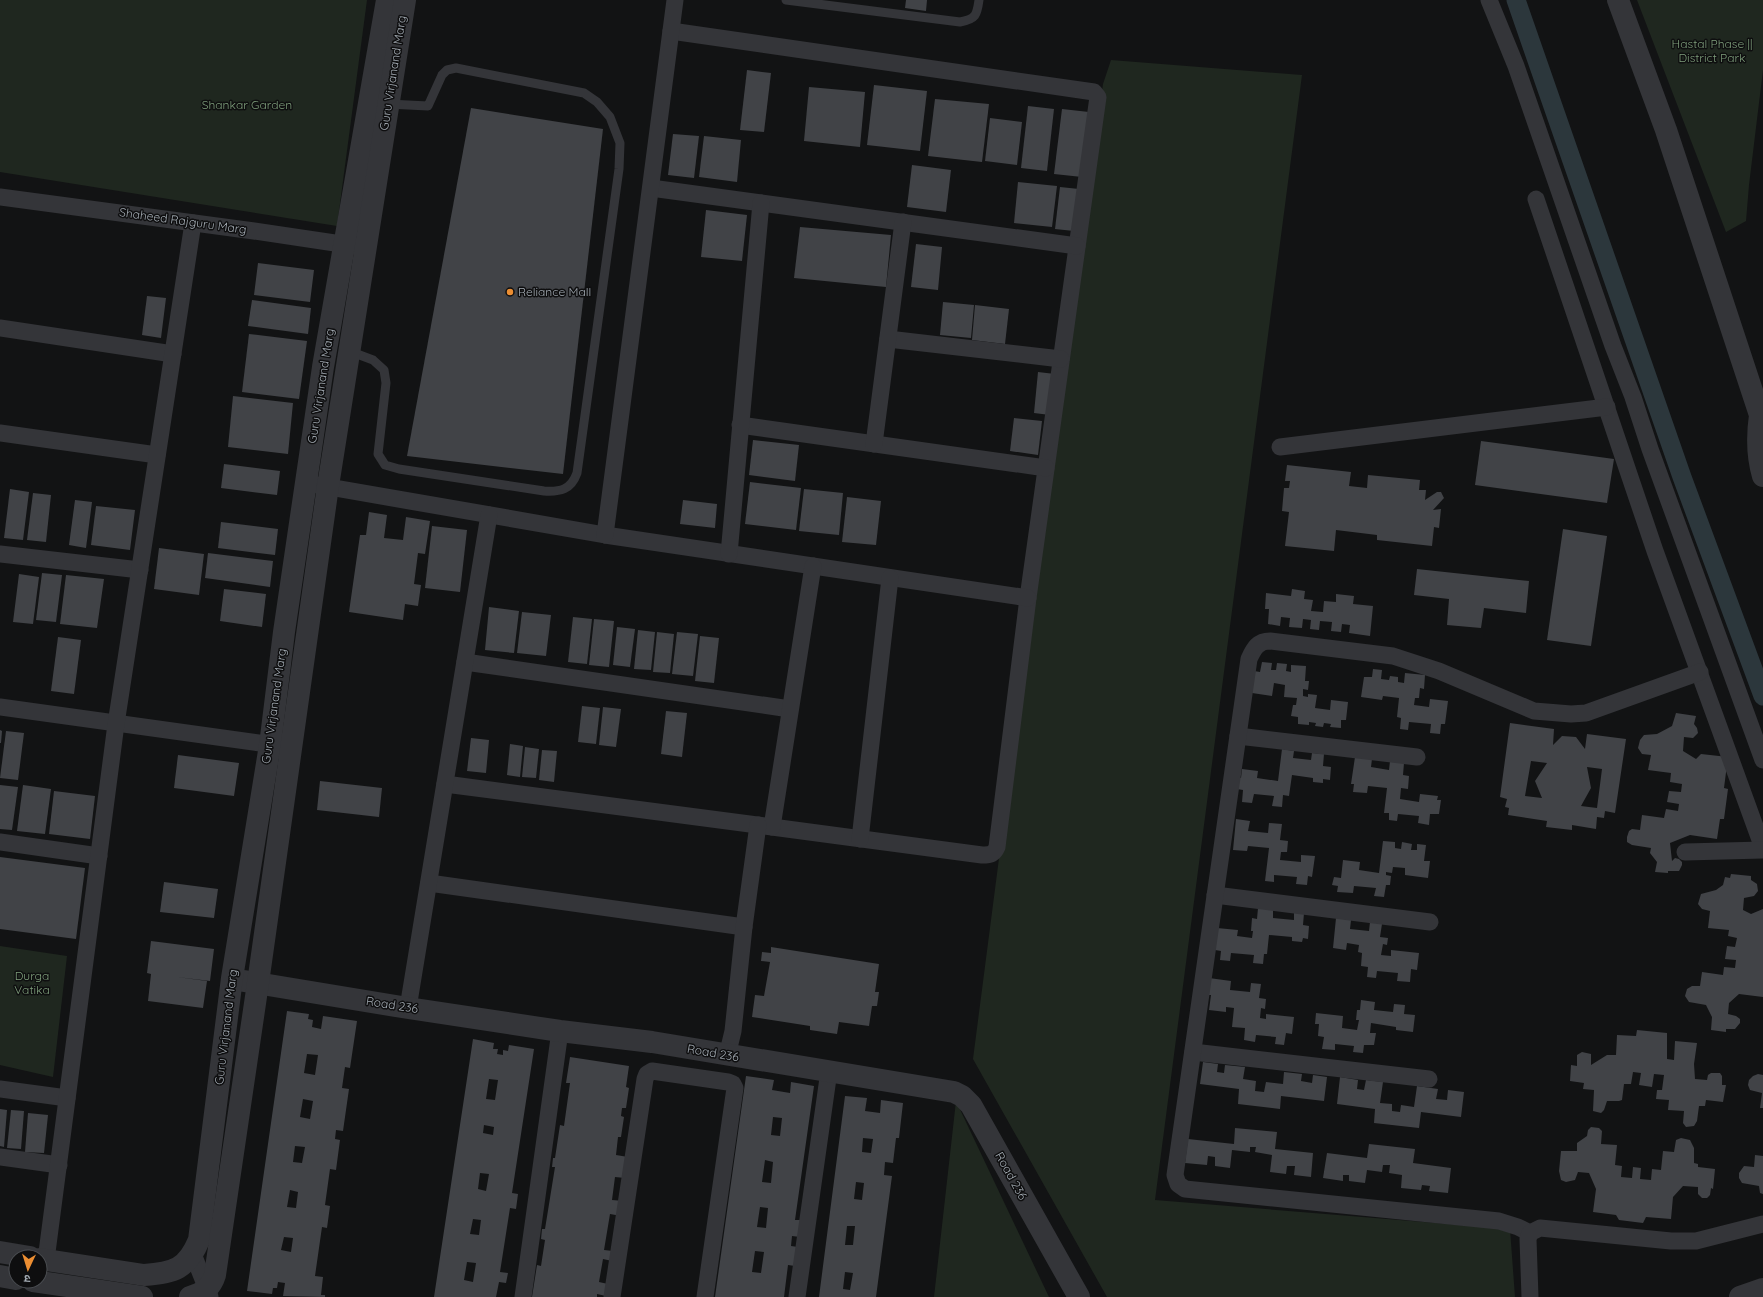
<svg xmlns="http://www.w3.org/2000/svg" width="1763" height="1297" font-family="Quicksand,'Noto Sans Devanagari',sans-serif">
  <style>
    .green { fill: #1f271f }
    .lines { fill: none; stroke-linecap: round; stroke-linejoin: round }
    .canal { stroke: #2c373c; stroke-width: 19 }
    .building { fill: #414347; fill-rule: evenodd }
    .service { stroke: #343539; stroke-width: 9 }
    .minor { stroke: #343539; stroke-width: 17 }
    .tertiary { stroke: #343539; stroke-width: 22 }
    .poi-dot { fill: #ec8e32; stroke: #0e0e0f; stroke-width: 1.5 }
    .labels { text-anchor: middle; stroke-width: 3; stroke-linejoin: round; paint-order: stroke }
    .park-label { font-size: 12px; fill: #7f9f7c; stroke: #0e0e0f }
    .street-label { font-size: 12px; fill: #a4acb4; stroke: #0e0e0f }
    .poi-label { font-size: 12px; fill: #a4acb4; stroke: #0e0e0f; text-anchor: start }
  </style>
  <rect width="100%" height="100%" fill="#121314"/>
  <g class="green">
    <path d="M0 0H367L337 226 0 172Z"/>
    <path d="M1637 0H1763V70L1749 185 1746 221 1726 232Z"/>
    <path d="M1111 60 1302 75 1155 1200 1510 1229 1515 1297H1107L973 1059 1033 596 1103 84Z"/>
    <path d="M0 946 67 956 53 1077 0 1065Z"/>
    <path d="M956 1101 1049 1297H934Z"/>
  </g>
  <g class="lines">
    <path class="canal" d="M1516 0 1682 477 1763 696"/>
  </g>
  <g class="building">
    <path d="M906 0H927L926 11 905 8Z"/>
    <path d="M747 70 771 73 764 132 740 130Z"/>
    <path d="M874 85 927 91 920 151 867 145Z"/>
    <path d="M809 87 865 92 860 147 804 141Z"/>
    <path d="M935 99 989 104 982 162 928 156Z"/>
    <path d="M1028 106 1054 109 1047 171 1021 168Z"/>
    <path d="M471 108 603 129 563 474 407 456Z"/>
    <path d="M1062 109 1089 112 1082 177 1054 174Z"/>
    <path d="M990 118 1022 122 1017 165 985 161Z"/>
    <path d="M673 134 699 136 694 178 668 175Z"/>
    <path d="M704 136 741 140 737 182 699 177Z"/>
    <path d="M912 165 951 170 946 212 907 207Z"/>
    <path d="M1018 182 1057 186 1052 227 1014 223Z"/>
    <path d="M1060 187 1079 189 1074 231 1055 229Z"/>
    <path d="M706 210 747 215 742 261 701 257Z"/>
    <path d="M800 227 891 235 886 287 794 278Z"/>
    <path d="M916 244 942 247 938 290 911 287Z"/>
    <path d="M258 263 314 270 310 302 254 295Z"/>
    <path d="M147 296 166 298 161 338 142 335Z"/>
    <path d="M252 300 311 308 308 334 248 326Z"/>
    <path d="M943 302 974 305 971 338 940 335Z"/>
    <path d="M975 305 1009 309 1005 344 972 340Z"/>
    <path d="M249 334 307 341 299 399 242 392Z"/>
    <path d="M1038 372 1055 374 1050 415 1034 413Z"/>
    <path d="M233 396 293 403 288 454 228 447Z"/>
    <path d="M1014 418 1042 421 1038 455 1010 451Z"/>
    <path d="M753 440 799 445 795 481 749 475Z"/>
    <path d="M1481 441 1614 459 1607 503 1475 485Z"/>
    <path d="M224 464 280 471 277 495 221 488Z"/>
    <path d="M1287 465 1351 472 1349 486 1367 488 1368 475 1420 480 1419 490H1426L1425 500 1437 492H1441L1444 498 1433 510 1441 509 1439 528 1434 527 1432 546 1377 540V535L1336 530 1334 551 1285 546 1289 512 1282 511 1284 488H1289L1290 481H1285Z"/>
    <path d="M750 482 801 488 796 530 745 524Z"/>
    <path d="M10 489 29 492 23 540 4 538Z"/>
    <path d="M804 489 843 493 839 535 799 531Z"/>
    <path d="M33 493 51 495 46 542 27 540Z"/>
    <path d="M847 497 881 501 876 545 842 542Z"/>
    <path d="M75 500 92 502 86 548 69 545Z"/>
    <path d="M683 500 717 504 715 528 680 524Z"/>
    <path d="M96 506 135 510 130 550 91 545Z"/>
    <path d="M369 512 387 515 384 538 403 540 406 517 430 521 425 554 418 553 414 584 421 585 418 606 405 604 403 620 349 612 360 535H366Z"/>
    <path d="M221 522 278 529 275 555 218 548Z"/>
    <path d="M432 526 467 530 460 592 425 588Z"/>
    <path d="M1563 529 1607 536 1591 646 1547 640Z"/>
    <path d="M159 548 204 554 199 595 154 589Z"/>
    <path d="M208 553 273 561 270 587 205 578Z"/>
    <path d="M1417 569 1529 581 1526 613 1484 608 1481 628 1447 625 1449 599 1414 595Z"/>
    <path d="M42 573 62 575 56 622 36 620Z"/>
    <path d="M19 574 39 577 33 624 13 622Z"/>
    <path d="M66 575 104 579 97 628 60 624Z"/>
    <path d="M224 589 266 594 262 627 220 621Z"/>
    <path d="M1292 589 1305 591 1304 599 1313 600 1311 611 1323 612 1324 601 1336 602V594L1354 596 1353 604 1373 606 1370 636 1349 633 1350 625 1342 624 1341 632 1331 631 1332 622 1320 621 1319 630 1310 629 1311 620 1303 619 1302 628 1289 627 1290 618 1281 617 1280 626 1268 624 1269 609H1265L1266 593 1291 596Z"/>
    <path d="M489 607 519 611 514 653 485 650Z"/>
    <path d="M522 612 551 615 546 656 517 653Z"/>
    <path d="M573 617 592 619 587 664 568 662Z"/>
    <path d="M594 619 614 621 609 667 589 665Z"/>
    <path d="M617 627 635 629 630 667 613 665Z"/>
    <path d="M638 630 655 632 651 670 634 669Z"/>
    <path d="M657 632 674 634 670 673 653 672Z"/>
    <path d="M677 632 698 634 693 676 672 674Z"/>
    <path d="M700 636 719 638 714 683 695 681Z"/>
    <path d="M58 637 81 640 74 694 51 691Z"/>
    <path d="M1262 662 1272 663 1271 670H1276L1277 663 1287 664 1286 671 1291 672V665L1306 666 1305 681H1309L1308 690 1303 689V696L1308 697V694L1317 695 1315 708 1330 710 1331 700 1348 702 1346 720H1341V728L1330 727 1331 724 1324 723 1323 727 1315 726 1316 723 1309 722V725L1298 724V717L1291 716 1293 705H1296L1297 698 1284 697 1285 685 1274 683 1272 696 1252 693 1254 671 1260 672Z"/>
    <path d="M1373 669 1382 670 1381 679 1389 680 1390 676 1398 677V682L1404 683 1405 673 1425 675 1424 689 1420 688 1419 698H1415L1414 705 1429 707 1430 699 1448 701 1445 724H1441L1440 734 1430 733 1431 724 1409 722 1408 730 1400 729 1401 718 1397 717 1399 698 1383 696 1382 700 1361 697 1364 677H1372Z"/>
    <path d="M582 706 600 708 596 744 578 742Z"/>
    <path d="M603 707 621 709 616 747 599 745Z"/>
    <path d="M666 711 687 713 682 757 661 754Z"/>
    <path d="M1676 713 1696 716 1694 724 1697 728 1698 733 1693 738 1684 737 1683 751 1696 759 1701 754 1728 757 1724 788 1728 789 1724 819H1720L1717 839 1690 835 1670 843 1672 861 1675 858 1679 859 1682 862V865L1679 871H1668V873L1655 872 1657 862 1650 853 1651 848 1632 845 1627 842V837L1629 831 1632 829 1640 830 1642 815 1664 818 1666 809 1678 811 1679 804 1667 802 1669 791 1681 792 1682 784 1670 782 1671 773 1648 770 1651 755 1642 754 1638 748 1640 740 1644 735 1657 734 1672 726Z"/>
    <path d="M1510 723 1554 729 1553 745 1562 736 1576 737 1585 749 1587 734 1626 739 1615 813 1605 811 1604 818 1597 817 1596 829 1572 825V830L1546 827 1547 821 1508 815 1509 808 1505 807 1507 799 1500 797ZM1531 761 1547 763 1535 781 1542 798 1525 796ZM1587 767 1602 769 1597 808 1581 806 1591 788Z"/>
    <path d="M0 730 2 731 1 743H0Z"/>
    <path d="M6 731 24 733 18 780 0 778Z"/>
    <path d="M471 738 489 740 486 773 467 771Z"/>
    <path d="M510 744 523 746 520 777 507 775Z"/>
    <path d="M525 747 539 749 536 778 522 777Z"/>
    <path d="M1282 749 1294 751 1293 758 1311 760 1312 753 1324 754 1323 766 1331 767 1330 780 1323 779V783L1313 782V778L1292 775 1289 796 1283 795 1282 807 1272 806 1274 796 1254 794 1252 803 1242 802 1243 790 1237 789 1239 777 1241 778 1242 769 1258 771 1257 778 1278 781Z"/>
    <path d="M542 750 557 751 554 782 539 780Z"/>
    <path d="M178 755 239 763 234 796 174 788Z"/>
    <path d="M1355 757 1372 759 1371 767 1389 770 1390 761 1404 763 1403 775 1409 776 1408 789 1401 788 1400 799 1419 802 1420 794 1438 796 1437 800H1441L1439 814H1430L1429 825 1418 823 1419 816 1398 814 1397 821 1389 820V813H1384L1387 788 1368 786 1367 793 1353 792 1354 784H1351Z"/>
    <path d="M320 781 382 788 379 817 317 810Z"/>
    <path d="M0 785 18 787 12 830 0 829Z"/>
    <path d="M23 785 51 789 45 834 17 831Z"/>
    <path d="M54 791 95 796 90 839 49 834Z"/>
    <path d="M1236 819 1250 821 1248 831 1268 833 1269 823 1282 824 1280 840 1288 841 1287 852H1281L1280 860 1301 862V855L1315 856 1312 877 1308 876 1307 885 1296 884 1297 877 1274 875V882L1265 881 1269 848 1248 846 1247 851 1233 850Z"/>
    <path d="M1383 841 1395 842V848L1401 849 1402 842 1412 844 1411 850H1417V844L1426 845 1424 861H1430L1428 878 1405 875V868L1393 867 1392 873 1386 872V875L1391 876 1390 885H1386L1384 897 1374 896 1376 888 1354 886 1353 893 1337 892 1338 886 1332 885 1334 877 1341 878 1343 860 1360 862 1359 870 1379 873Z"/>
    <path d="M0 857 85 868 76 939 0 929Z"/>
    <path d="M1731 874 1751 876V880L1757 884 1758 891 1754 896 1744 898 1743 910 1751 914 1763 909V997L1739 994 1729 1003 1728 1014 1736 1016 1740 1019V1023L1735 1029H1726V1032L1711 1030 1712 1017 1706 1005 1689 1002 1685 996 1687 989 1692 986H1700L1702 972 1723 975 1724 967 1735 968 1736 960 1725 959 1727 946 1735 947 1737 938 1728 936 1729 930 1708 928 1710 911 1702 909 1698 904 1701 894 1716 890 1723 885 1725 877 1730 878Z"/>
    <path d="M164 882 218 889 214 918 160 912Z"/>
    <path d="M1258 908 1273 910V918L1294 920V912L1304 913 1303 925 1309 926 1308 939 1303 938 1302 942 1292 941V937L1269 935 1267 954H1264L1263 964 1253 963 1254 955 1231 953 1230 961 1220 960 1221 951 1215 950 1217 928 1238 930 1237 936 1252 938 1253 931H1251L1252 918 1257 919Z"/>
    <path d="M1336 918 1351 920 1350 929 1369 931 1370 922 1382 924 1380 937 1388 938 1387 945 1383 944 1381 955 1391 956V950L1419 953 1417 970 1411 969 1410 982 1397 981 1398 973 1377 971 1376 978 1367 977 1368 967 1361 966 1362 953 1358 952 1359 945 1347 943 1346 950 1333 948Z"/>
    <path d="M151 941 214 949 210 981 177 977 207 981 203 1008 148 1001 151 974 147 973Z"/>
    <path d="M771 947 879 964 875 992H879L877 1006H872L869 1026 839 1022 837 1034 810 1030V1026L752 1017 755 995 764 996 770 962 761 961 762 952 771 953Z"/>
    <path d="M1209 978 1231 981 1230 990 1250 992 1251 983 1261 984 1259 998 1266 999 1265 1009 1261 1008 1260 1018 1266 1019V1014L1294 1017 1292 1034 1286 1033 1284 1045 1275 1044 1276 1037 1256 1035 1255 1042 1244 1040 1245 1028 1232 1027 1234 1008 1226 1007V1012L1209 1010 1211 995H1207Z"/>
    <path d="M1361 1000 1375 1002 1374 1010 1393 1012 1394 1004 1405 1005 1404 1014 1415 1015 1413 1032 1396 1030V1027L1371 1023 1370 1033H1376L1374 1045H1364L1363 1053 1353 1052 1354 1046 1335 1044V1050L1322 1049 1324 1037 1318 1036 1319 1024H1315L1316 1013 1343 1016 1342 1028 1357 1030 1359 1020H1356L1357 1010H1360Z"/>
    <path d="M287 1011 309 1014 308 1019 313 1020 312 1027 321 1029 323 1016 357 1021 350 1068 345 1067 342 1088 349 1089 343 1131 336 1130 335 1139 340 1140 336 1170 330 1169 325 1205 330 1206 327 1228 322 1227 315 1276 323 1277 321 1295H325V1297L283 1296 285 1283 278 1282 277 1288H273L272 1294 247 1291ZM307 1054 318 1055 315 1075 304 1073ZM303 1099 313 1101 310 1119 300 1117ZM295 1146 305 1147 302 1163 293 1162ZM290 1190 298 1192 296 1208 287 1207ZM284 1237 293 1238 291 1252 281 1250Z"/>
    <path d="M1637 1030 1667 1033V1059L1674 1060 1675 1041 1697 1043 1694 1064 1695 1079 1707 1080 1708 1075 1711 1073H1720L1722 1076V1085H1726L1723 1102 1706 1100 1705 1106H1699L1697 1121 1694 1126 1686 1127 1683 1123 1684 1111 1668 1110 1669 1100 1656 1099 1657 1090H1662L1664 1075 1654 1074 1652 1087 1639 1085 1641 1073 1633 1072 1631 1084H1624L1622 1100 1619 1101H1607L1604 1110 1601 1113 1593 1111 1594 1090 1583 1089 1584 1083 1570 1081 1571 1065 1577 1066V1055L1582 1052 1591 1054V1065L1607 1055H1616L1617 1035 1636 1036Z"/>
    <path d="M473 1039 494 1043 493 1049H498L497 1054 503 1055V1050L508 1051 509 1045 534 1049 512 1193 518 1194 516 1209 510 1208 500 1272 508 1273 506 1283 499 1282 496 1297H434ZM489 1079 498 1080 495 1100 486 1099ZM484 1125 494 1127 493 1135 483 1133ZM480 1173 489 1174 486 1191 478 1189ZM473 1219 481 1220 479 1235 470 1234ZM467 1262 476 1263 473 1282 464 1280Z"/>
    <path d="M570 1057 629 1066 626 1087 629 1088 626 1108H622L621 1116 624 1117 621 1137H618L616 1155 628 1157 625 1178 615 1177 612 1200 624 1201 621 1216 610 1214 604 1250 613 1251 612 1261 603 1259 599 1282 608 1284 606 1296 597 1294V1297H532L537 1265 541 1266 545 1240 541 1239 542 1229H545L555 1167H552L553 1158H555L560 1125 564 1126 570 1083H566Z"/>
    <path d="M1203 1062 1218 1064 1217 1072 1224 1073 1225 1065 1245 1067 1243 1079 1256 1081 1255 1091 1264 1092 1266 1082 1283 1084 1284 1072 1302 1074 1301 1081 1312 1083 1313 1075 1327 1077 1324 1101 1281 1096 1280 1109 1238 1104 1239 1089 1200 1084Z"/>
    <path d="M1758 1074 1763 1075V1108H1760L1762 1093 1750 1090 1748 1085 1749 1080 1753 1076Z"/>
    <path d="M746 1076 774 1080 772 1090 790 1093 791 1082 814 1086 795 1220H802L800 1237 792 1236 791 1246 798 1247 795 1266 788 1265 784 1297H715ZM773 1117 782 1118 780 1136 771 1135ZM765 1160 773 1162 771 1183 762 1182ZM760 1207 768 1208 766 1228 757 1227ZM755 1251 764 1252 761 1273 752 1272Z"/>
    <path d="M1340 1077 1358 1080 1357 1089 1364 1090 1366 1080 1383 1082 1380 1103 1392 1104V1111L1400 1112 1401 1105 1414 1107 1417 1086 1438 1089 1436 1099 1447 1100 1448 1090 1464 1092 1461 1117 1421 1112 1419 1128 1374 1123 1375 1109 1337 1104Z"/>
    <path d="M845 1096 867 1098 865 1111 880 1113 881 1100 903 1103 899 1138H896L893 1163 885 1162 884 1175 892 1176 876 1297H819ZM863 1138 873 1139 871 1153 862 1152ZM856 1182 864 1183 862 1200 854 1199ZM847 1226H855L853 1245H845ZM845 1272 853 1273 850 1290 843 1289Z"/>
    <path d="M0 1109 7 1110 4 1147 0 1146Z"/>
    <path d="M11 1110 24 1111 21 1149 7 1148Z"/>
    <path d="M28 1113 48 1115 44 1153 25 1152Z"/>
    <path d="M1591 1127 1599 1128 1602 1131 1601 1144 1617 1145 1615 1165 1622 1166 1621 1177 1632 1178 1633 1167 1641 1168 1640 1179 1651 1180 1652 1169 1661 1170 1663 1151 1674 1152 1676 1140 1681 1138 1690 1140 1694 1148V1163L1698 1164V1167L1715 1169 1713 1189 1711 1188 1710 1195 1707 1198H1702L1698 1194V1187L1683 1186 1673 1197 1671 1219 1646 1217 1643 1223 1619 1220 1616 1215 1593 1212 1596 1189 1589 1173 1578 1172 1575 1180 1566 1182 1561 1180 1559 1171 1561 1151H1577V1143L1587 1136 1588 1130Z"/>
    <path d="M1235 1128 1277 1132 1275 1149 1313 1153 1311 1177 1294 1175 1295 1166H1287L1286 1174 1270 1172 1272 1155 1255 1152 1256 1147H1250V1152L1232 1150 1230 1168 1215 1166V1157L1208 1156 1207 1165 1185 1163 1188 1139 1234 1144Z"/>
    <path d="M1369 1144 1415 1149 1413 1163 1451 1168 1448 1193 1429 1191 1430 1186 1422 1185 1421 1190 1401 1188 1402 1175 1389 1173 1390 1165H1383L1382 1172 1367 1170 1365 1183 1349 1181V1175H1343V1181L1323 1178 1327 1153 1367 1158Z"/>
    <path d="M1755 1155 1763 1156V1194L1760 1193 1759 1186 1742 1183 1739 1178V1173L1744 1166 1754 1167Z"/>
  </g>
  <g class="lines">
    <g class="service">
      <path d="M786 0 960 22C976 19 977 15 979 0"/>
      <path d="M349 351 373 360 384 370 386 383 378 454 385 465 399 469 544 491C560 492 571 490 577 473L619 169 620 143 610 117 597 102 584 93 456 68 447 70 442 75 428 106 388 104"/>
    </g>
    <g class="minor">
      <path d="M1489 0 1516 66 1613 346 1633 397 1650 449 1763 760"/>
      <path d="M671 31 1094 92 1098 97 1028 598 997 847C994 854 991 855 982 855L772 827"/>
      <path d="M651 188 1077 246"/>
      <path d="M0 197 254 231 355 246"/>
      <path d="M1536 199 1655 551 1763 848"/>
      <path d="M0 328 173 354"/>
      <path d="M888 339 1061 359"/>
      <path d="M740 425 1046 468"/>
      <path d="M0 433 157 455"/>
      <path d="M874 444 903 222"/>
      <path d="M1280 447 1607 407"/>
      <path d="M306 483 605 535 1028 598"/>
      <path d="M605 535 675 0"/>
      <path d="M0 554 140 570"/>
      <path d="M729 554 761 203"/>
      <path d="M465 662 790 709"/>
      <path d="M0 707 281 746"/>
      <path d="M1238 736 1417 757"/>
      <path d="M445 784 772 827 813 566"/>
      <path d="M860 839 890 578"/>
      <path d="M0 842 99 856"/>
      <path d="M1685 852 1763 850"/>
      <path d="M429 883 744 927"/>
      <path d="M1215 895 1430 922"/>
      <path d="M408 1008 489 515"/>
      <path d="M1193 1052 1429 1079"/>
      <path d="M727 1056 733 1031 744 927 758 825"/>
      <path d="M0 1089 67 1098"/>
      <path d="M0 1157 59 1165"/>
      <path d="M1530 1233 1518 1227 1499 1221 1185 1189 1178 1184 1175 1175 1249 659C1254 648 1258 641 1270 641L1393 656 1439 671 1534 711 1571 714 1586 713 1700 672"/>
      <path d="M193 1254 210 1297"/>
      <path d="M46 1260 116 724 193 223"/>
      <path d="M523 1297 560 1031"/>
      <path d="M612 1297 645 1079 647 1074 652 1071 728 1082 733 1084 735 1088 705 1297"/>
      <path d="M797 1297 829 1071"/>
      <path d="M1530 1297 1528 1239 1530 1233 1540 1228 1671 1241H1696L1763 1224"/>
    </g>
    <g class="tertiary">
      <path d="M1618 0 1666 130 1760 415C1757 436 1757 456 1763 476"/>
      <path d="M244 981 408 1008 560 1031 652 1042 954 1092 962 1096 971 1105 1079 1297"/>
      <path d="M0 1252 30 1257"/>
      <path d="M40 1259 144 1275C174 1273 187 1269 199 1240L232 978 270 745 284 632 323 367 387 0"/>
      <path d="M0 1276 16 1279"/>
      <path d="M33 1281 142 1297"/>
      <path d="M190 1297C203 1293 211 1288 215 1275L258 983 328 486 405 0"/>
      <path d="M1740 1297 1763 1289"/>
    </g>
  </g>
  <circle class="poi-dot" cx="510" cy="292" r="4"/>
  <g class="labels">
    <g class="park-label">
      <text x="1712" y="48">Hastal Phase ||<tspan x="1712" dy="14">District Park</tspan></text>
      <text x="247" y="109">Shankar Garden</text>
      <text x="32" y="980">Durga<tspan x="32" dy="14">Vatika</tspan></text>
    </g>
    <g class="street-label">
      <text transform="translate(393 73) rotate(-81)" y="4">Guru Virjanand Marg</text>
      <text transform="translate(183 221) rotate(8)" y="4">Shaheed Rajguru Marg</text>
      <text transform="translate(321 386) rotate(-81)" y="4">Guru Virjanand Marg</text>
      <text transform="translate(274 706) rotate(-82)" y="4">Guru Virjanand Marg</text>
      <text transform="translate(392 1005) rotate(9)" y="4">Road 236</text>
      <text transform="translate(226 1027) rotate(-83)" y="4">Guru Virjanand Marg</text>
      <text transform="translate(713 1053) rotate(10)" y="4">Road 236</text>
      <text transform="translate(1011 1176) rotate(61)" y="4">Road 236</text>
    </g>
    <g class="poi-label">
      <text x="518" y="296">Reliance Mall</text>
    </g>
  </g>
  <g transform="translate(28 1269) rotate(184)"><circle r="19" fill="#0e0e0f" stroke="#4a4d51"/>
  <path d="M0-3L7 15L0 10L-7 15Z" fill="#ec8e32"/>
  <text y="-6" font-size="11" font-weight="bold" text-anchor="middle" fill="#a4acb4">उ</text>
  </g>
</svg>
